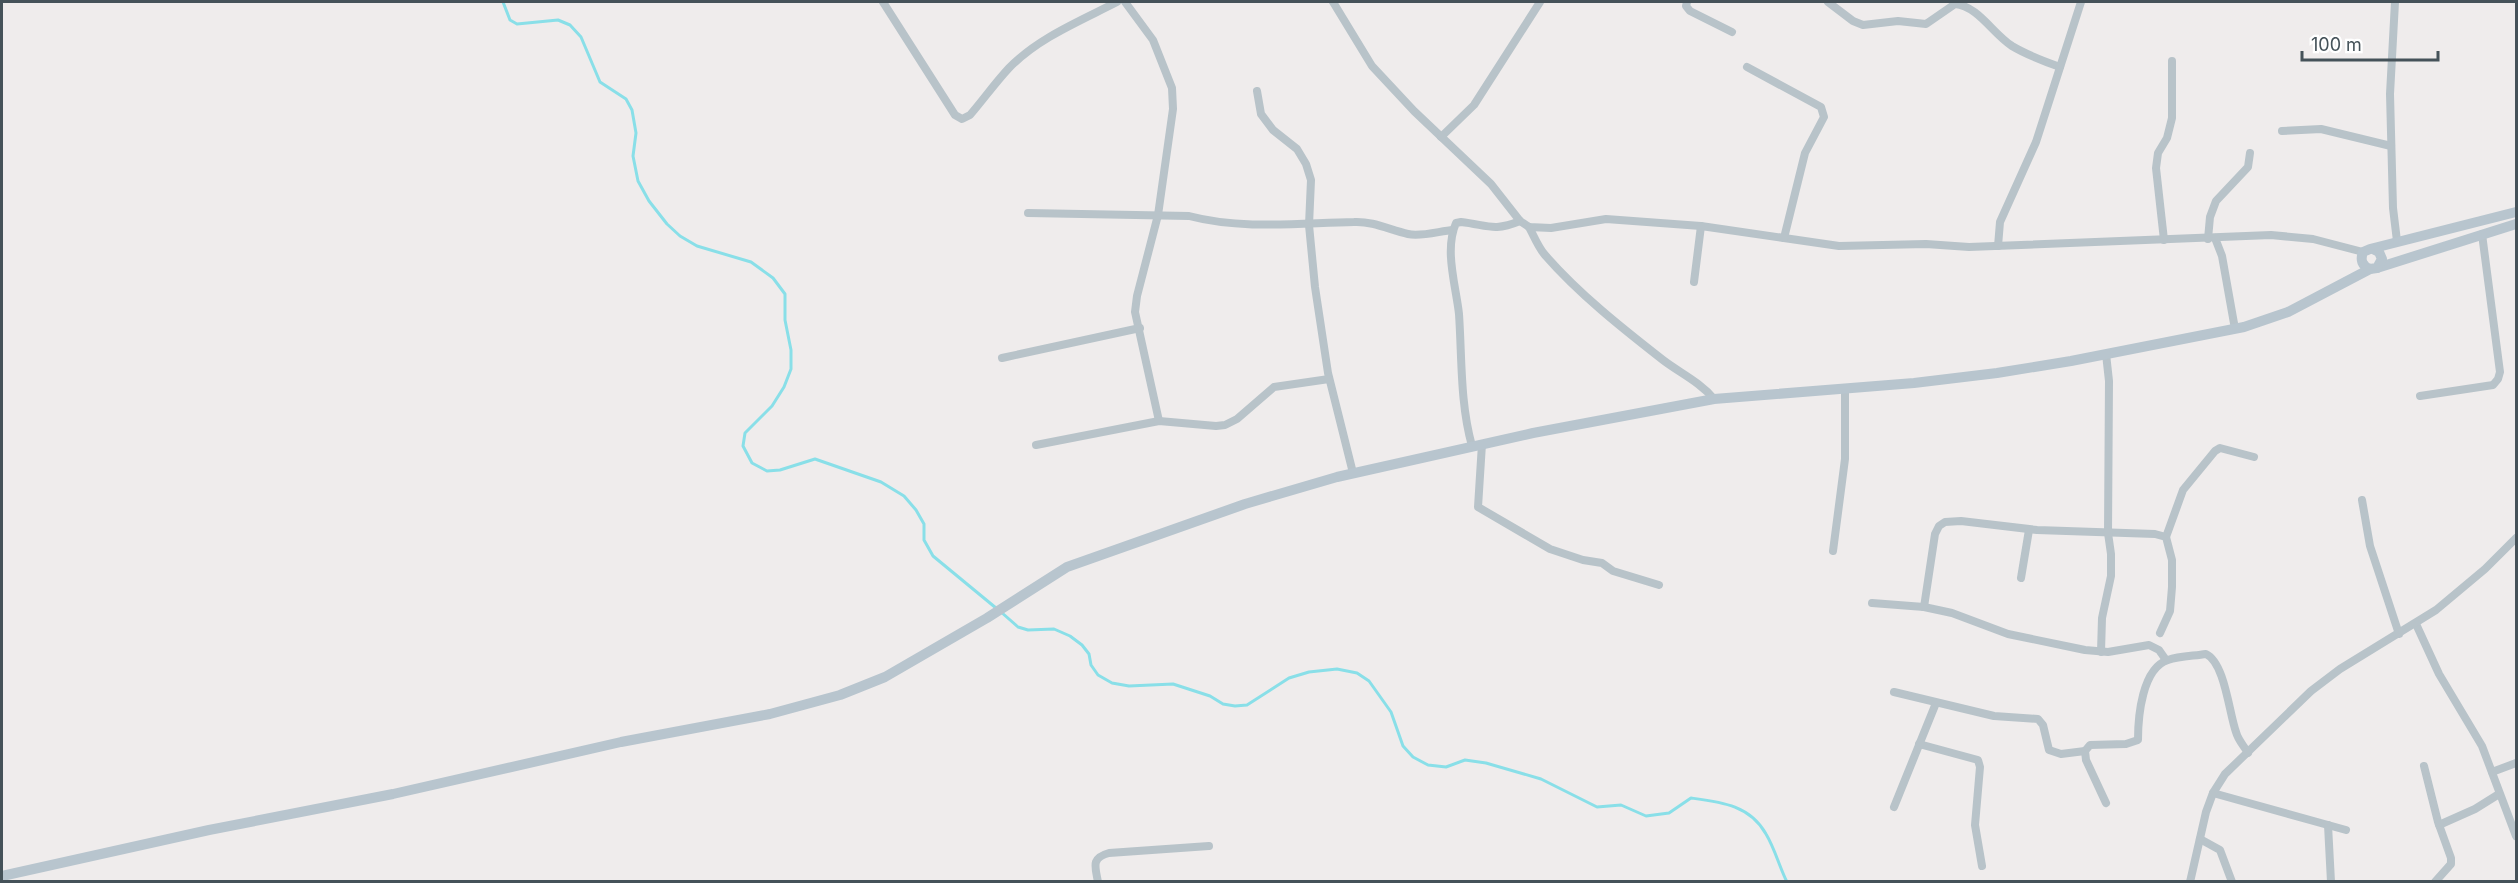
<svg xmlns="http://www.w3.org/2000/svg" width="2518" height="883" font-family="Inter,sans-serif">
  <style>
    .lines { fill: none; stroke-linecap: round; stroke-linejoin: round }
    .stream { stroke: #89dfe8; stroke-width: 3 }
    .street { stroke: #b8c3c9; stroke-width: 8 }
    .secondary { stroke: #b8c5ce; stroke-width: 10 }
  </style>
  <rect width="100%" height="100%" fill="#efecec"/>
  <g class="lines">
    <g class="stream">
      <path d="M503 2 510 20 517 24 558 20 570 25 581 37 600 82 626 99 632 110 636 133 633 156 638 181 649 201 667 224 680 236 697 246 751 262 773 278 785 294V320L791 350V369L784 387 772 406 745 433 743 446 752 463 767 471 780 470 815 459 881 482 904 496 916 510 924 524V540L933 556 996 608"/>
      <path d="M1001 612 1018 627 1028 630 1054 629 1070 636 1082 645 1089 654 1091 665 1098 675 1112 683 1129 686 1173 684 1210 696 1223 704 1235 706 1247 705 1289 678 1309 672 1337 669 1357 673 1369 681 1391 712 1403 746 1413 757 1428 765 1446 767 1465 760 1486 763 1541 779 1597 807 1621 805 1646 816 1669 813 1691 798C1721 802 1750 805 1766 834 1775 849 1779 866 1787 882"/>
    </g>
    <g class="street">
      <path d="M883 2 955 115 962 119 970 115C983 100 995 83 1009 68 1038 38 1080 21 1117 2"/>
      <path d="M1125 2 1153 40 1172 88 1173 109 1158 215 1137 296 1135 312 1159 421"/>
      <path d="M1333 2 1372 66 1414 111 1491 184 1520 221 1529 227 1551 228 1606 219 1701 226 1839 246 1926 244 1969 247 2271 235 2313 239 2363 252"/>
      <path d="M1687 2 1686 6 1690 11 1732 32"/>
      <path d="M1828 2 1853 21 1863 25 1898 21 1926 24 1955 4C1978 6 1993 34 2012 46 2027 55 2043 61 2060 67"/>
      <path d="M2395 2 2390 94 2393 208 2397 241"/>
      <path d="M1747 67 1821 107 1824 117 1805 153 1784 238"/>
      <path d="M1257 91 1261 114 1273 130 1297 149 1306 164 1311 180 1309 225 1315 287 1328 373 1353 473"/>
      <path d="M2282 131 2321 129 2391 146"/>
      <path d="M1441 137 1474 105 1540 2"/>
      <path d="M1028 213 1189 216C1242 230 1299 223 1354 222 1373 221 1390 230 1408 234 1421 237 1440 231 1453 230"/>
      <path d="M1529 227C1534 236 1538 247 1545 255 1579 294 1622 328 1663 360 1680 373 1700 382 1714 399"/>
      <path d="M2215 238 2222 256 2235 329"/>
      <path d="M2208 239 2210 217 2216 201 2248 167 2250 153"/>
      <path d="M2164 240 2156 168 2158 153 2167 138 2172 118V61"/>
      <path d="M1998 246 2000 222 2036 142 2081 2"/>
      <path d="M1694 282 1701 226"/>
      <path d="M1002 358 1140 328"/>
      <path d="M2420 396 2493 385 2498 379 2500 372 2482 234"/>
      <path d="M1482 444 1478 507 1550 549 1583 560 1602 563 1613 571 1659 585"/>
      <path d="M1036 445 1159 421 1216 426 1225 425 1237 419 1274 387 1329 379"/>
      <path d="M1472 446C1460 403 1462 358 1459 314 1456 286 1444 250 1456 223L1461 222C1488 225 1493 232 1520 221"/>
      <path d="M2362 500 2370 546 2399 634"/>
      <path d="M2166 537 2183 490 2215 451 2220 448 2254 457"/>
      <path d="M1833 551 1845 459V389"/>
      <path d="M2021 578 2029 530"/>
      <path d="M1872 603 1924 607 1952 613 2008 634 2085 650 2108 652 2149 645 2159 650 2166 660"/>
      <path d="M1924 607 1935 534 1939 526 1945 522 1961 521 2037 530 2155 534 2166 537 2172 560V587L2170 611 2160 633"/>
      <path d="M2416 624 2439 674 2482 746 2516 836"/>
      <path d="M2101 652 2102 618 2111 576V554L2108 533 2109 381 2106 354"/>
      <path d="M1894 692 1994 716 2038 719 2043 725 2049 750 2061 754 2085 751"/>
      <path d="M1919 744 1978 760 1980 767 1975 825 1982 866"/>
      <path d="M2424 766 2438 822 2451 858V864L2435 882"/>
      <path d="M2492 772 2516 763"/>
      <path d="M2213 793 2346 830"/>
      <path d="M2106 803 2086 760 2085 751 2090 745 2126 744 2138 740C2138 717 2142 668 2168 660 2179 656 2194 656 2206 654 2225 663 2229 713 2236 732 2238 740 2244 746 2248 753"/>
      <path d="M1894 807 1936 703"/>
      <path d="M2328 825 2331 882"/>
      <path d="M2439 825 2475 809 2499 794"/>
      <path d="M2200 839 2220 850 2232 882"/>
      <path d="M1098 882C1095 866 1091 858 1109 853L1209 846"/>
      <path d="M2190 882 2206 812 2213 793 2225 774 2311 691 2340 669 2436 610 2485 569 2516 538"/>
    </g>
    <g class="secondary">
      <path d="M2377 268 2516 224"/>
      <path d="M2370 269C2362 266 2360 260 2363 252L2370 249 2516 212"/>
      <path d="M2 876 209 830 393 794 621 742 770 714 840 695 885 677 987 618 1067 567 1245 504 1337 477 1533 433 1714 399 1914 383 1997 373 2071 361 2244 327 2288 312 2370 269 2377 268 2382 259 2379 252 2373 249"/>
    </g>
  </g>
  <rect width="2518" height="883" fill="none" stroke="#455259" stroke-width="6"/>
  <path d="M2302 51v9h136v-9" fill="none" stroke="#455259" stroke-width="3"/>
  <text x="2311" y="51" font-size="18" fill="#455259" stroke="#ffffff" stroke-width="4.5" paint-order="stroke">100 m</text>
</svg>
